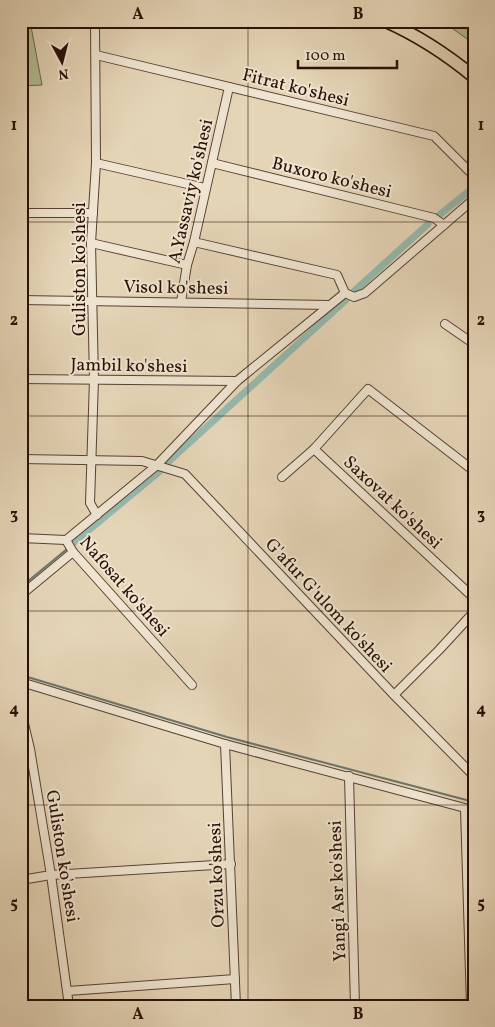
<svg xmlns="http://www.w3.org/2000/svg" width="495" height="1027" font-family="Vollkorn,serif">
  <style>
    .green { fill: #b0be92; stroke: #6c664b }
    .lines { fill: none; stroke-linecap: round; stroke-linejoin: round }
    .stream { stroke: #6a756b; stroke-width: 2 }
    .canal { stroke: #96b9af; stroke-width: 7 }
    .minor-casing { stroke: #584031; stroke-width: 10 }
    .primary-casing { stroke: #290f04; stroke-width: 14 }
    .minor { stroke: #eee4d0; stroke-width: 8 }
    .primary { stroke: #e5d5b7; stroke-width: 11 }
    .grid { fill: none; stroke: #290f04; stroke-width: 1; stroke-opacity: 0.55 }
    .labels { text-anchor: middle; stroke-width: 4; stroke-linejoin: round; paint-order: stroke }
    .street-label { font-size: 18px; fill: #290f04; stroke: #eee4d0 }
    .neatline { fill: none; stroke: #290f04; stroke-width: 2 }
    .grid-label { font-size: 16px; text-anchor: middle; font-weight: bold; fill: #290f04 }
  </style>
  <rect width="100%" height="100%" fill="#e5d5b7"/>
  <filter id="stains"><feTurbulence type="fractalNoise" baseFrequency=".004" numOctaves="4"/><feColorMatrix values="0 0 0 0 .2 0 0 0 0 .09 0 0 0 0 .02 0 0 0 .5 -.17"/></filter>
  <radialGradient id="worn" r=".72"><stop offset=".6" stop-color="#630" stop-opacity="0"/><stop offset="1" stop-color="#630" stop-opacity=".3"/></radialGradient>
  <g class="green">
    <path d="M21 21H30L42 85 21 86Z"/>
    <path d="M442 21H474V44Z"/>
  </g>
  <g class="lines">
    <g class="stream">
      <path d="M21 587 67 549"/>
      <path d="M21 675 227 737 474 802"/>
    </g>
    <g class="canal">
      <path d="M438 216 473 188"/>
      <path d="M352 293 428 224"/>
      <path d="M166 464 346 300"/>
      <path d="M72 544 160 471"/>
    </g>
    <defs>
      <g id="minor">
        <path d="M95 21 96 163 91 243 94 379 90 503 97 515"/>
        <path d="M96 55 434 136 474 176"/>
        <path d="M96 163 205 188"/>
        <path d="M212 163 434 218 444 225"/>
        <path d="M21 213H93"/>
        <path d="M194 242 337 275 345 293"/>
        <path d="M91 243 187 265"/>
        <path d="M21 300 329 305"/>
        <path d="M181 302 187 265 194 242 229 87"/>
        <path d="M445 324 474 344"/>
        <path d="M21 379 237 381"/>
        <path d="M314 449 474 598"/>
        <path d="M21 459 142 461 185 474 394 695 474 776"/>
        <path d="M282 477 314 449 368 389 474 471"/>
        <path d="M21 538 66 540"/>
        <path d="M66 540 156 466 237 381 345 293 354 297 365 293 474 199"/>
        <path d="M66 540 73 552 192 685"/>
        <path d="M21 595 73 552"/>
        <path d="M21 682 225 744 465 808 471 1006"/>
        <path d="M394 695 439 650 474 612"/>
        <path d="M21 711 30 749 51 875 69 1006"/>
        <path d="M225 744 236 1006"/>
        <path d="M349 776 355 1006"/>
        <path d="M21 880 51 875 231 864"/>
        <path d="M68 991 235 979"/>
      </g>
      <path id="primary" d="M385 21C419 36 445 53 474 77"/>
    </defs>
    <use href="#minor" class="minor-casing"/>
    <use href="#primary" class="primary-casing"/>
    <use href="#minor" class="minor"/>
    <use href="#primary" class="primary"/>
  </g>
  <path class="grid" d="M248 21V1006M21 222H474M21 416H474M21 611H474M21 805H474"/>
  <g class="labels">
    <g class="street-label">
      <text transform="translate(296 87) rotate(14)" y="6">Fitrat ko'shesi</text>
      <text transform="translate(332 177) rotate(14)" y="6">Buxoro ko'shesi</text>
      <text transform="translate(190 191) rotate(-77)" y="6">A.Yassaviy ko'shesi</text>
      <text transform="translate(79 269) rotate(-90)" y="6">Guliston ko'shesi</text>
      <text transform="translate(176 287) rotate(1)" y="6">Visol ko'shesi</text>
      <text transform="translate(129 365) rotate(1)" y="6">Jambil ko'shesi</text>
      <text transform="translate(393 502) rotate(43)" y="6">Saxovat ko'shesi</text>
      <text transform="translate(125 586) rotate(49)" y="6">Nafosat ko'shesi</text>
      <text transform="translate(329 605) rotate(47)" y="6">G'afur G'ulom ko'shesi</text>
      <text transform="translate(63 856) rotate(81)" y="6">Guliston ko'shesi</text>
      <text transform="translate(216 875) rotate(-92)" y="6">Orzu ko'shesi</text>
      <text transform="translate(337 891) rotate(-92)" y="6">Yangi Asr ko'shesi</text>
    </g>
  </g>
  <rect width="495" height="1027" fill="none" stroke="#e5d5b7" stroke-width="55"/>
  <g transform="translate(62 62) rotate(173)" stroke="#eee4d0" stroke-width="4" paint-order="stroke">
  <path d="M0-4L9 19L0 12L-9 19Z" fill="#290f04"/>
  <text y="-8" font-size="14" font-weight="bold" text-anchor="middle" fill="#290f04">N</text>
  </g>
  <path d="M298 60v8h99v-8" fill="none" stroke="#290f04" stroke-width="2.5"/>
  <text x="305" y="60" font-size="15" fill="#290f04" stroke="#eee4d0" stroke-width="4" paint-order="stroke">100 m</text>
  <rect x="28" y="28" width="440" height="972" class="neatline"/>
  <g class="grid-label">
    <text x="138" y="19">A</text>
    <text x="358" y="19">B</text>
    <text x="14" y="130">1</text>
    <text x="481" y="130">1</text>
    <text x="14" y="325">2</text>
    <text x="481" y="325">2</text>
    <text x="14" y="519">3</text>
    <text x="481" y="519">3</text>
    <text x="14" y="714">4</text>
    <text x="481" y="714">4</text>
    <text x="14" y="908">5</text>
    <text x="481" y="908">5</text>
    <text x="138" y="1019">A</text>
    <text x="358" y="1019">B</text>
  </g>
  <rect width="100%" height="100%" filter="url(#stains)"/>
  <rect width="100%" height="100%" fill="url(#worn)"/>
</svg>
